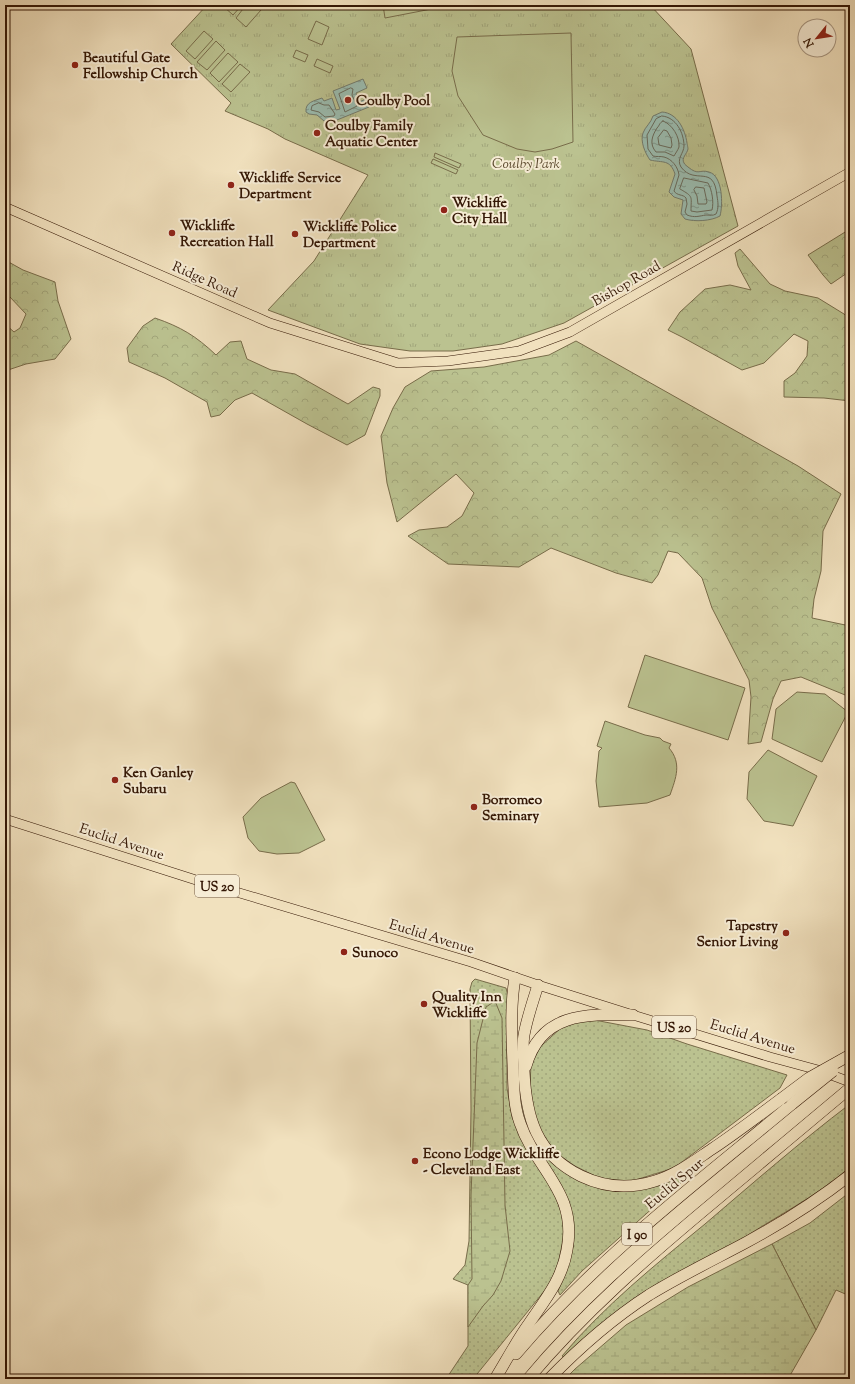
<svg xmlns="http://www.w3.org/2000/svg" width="855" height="1384" font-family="'Sorts Mill Goudy',serif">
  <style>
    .grass { fill: url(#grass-dots); stroke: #786c4a }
    .forest { fill: url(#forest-crowns); stroke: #786c4a }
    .wetland { fill: url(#wetland-marsh); stroke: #786c4a }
    .park { fill: url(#park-tufts); stroke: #786c4a }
    .pitch { fill: #bbc290; stroke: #786c4a }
    .water { fill: url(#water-ripples); stroke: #727b6d }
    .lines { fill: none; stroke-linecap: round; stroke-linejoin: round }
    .shore { stroke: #686a5c; stroke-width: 1 }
    .major-casing { stroke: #341705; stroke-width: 10 }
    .highway-casing { stroke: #341705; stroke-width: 12 }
    .major { stroke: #f1e1be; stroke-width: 9 }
    .highway { stroke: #f1e1be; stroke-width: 11 }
    .highway-bridge-casing { stroke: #341705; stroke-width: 12; stroke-linecap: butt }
    .highway-bridge { stroke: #f1e1be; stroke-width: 11 }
    .poi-dot { fill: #8f2418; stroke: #f6ecd5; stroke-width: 1.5 }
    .labels { text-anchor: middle; stroke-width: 4; stroke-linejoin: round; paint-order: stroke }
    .shield { fill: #f6ecd5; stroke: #6e5743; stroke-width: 1 }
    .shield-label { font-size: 13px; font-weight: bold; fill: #341705 }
    .poi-label { font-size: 14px; font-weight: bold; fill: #341705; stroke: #f6ecd5; text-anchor: start }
    .park-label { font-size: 14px; font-style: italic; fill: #5c4a2f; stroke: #f6ecd5 }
    .street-label { font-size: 14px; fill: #341705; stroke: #f6ecd5 }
  </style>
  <defs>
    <pattern id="grass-dots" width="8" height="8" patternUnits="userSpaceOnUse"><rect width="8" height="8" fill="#bbc290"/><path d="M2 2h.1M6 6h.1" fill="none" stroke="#a1a67b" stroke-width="1.8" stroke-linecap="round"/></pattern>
    <pattern id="forest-crowns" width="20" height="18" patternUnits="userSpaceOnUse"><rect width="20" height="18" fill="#bbc290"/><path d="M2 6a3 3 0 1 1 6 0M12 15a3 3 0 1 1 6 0" fill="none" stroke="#a1a67b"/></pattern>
    <pattern id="wetland-marsh" width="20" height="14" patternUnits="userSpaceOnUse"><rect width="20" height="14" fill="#bbc290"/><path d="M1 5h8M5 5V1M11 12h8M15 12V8" fill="none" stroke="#a1a67b"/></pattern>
    <pattern id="park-tufts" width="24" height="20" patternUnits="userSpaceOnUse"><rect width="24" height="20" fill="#bbc290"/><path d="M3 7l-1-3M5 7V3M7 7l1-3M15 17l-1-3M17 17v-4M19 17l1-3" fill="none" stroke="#a1a67b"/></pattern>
    <pattern id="water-ripples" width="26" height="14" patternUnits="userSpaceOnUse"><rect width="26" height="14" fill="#9bbeb2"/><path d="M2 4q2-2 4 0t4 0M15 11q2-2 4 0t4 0" fill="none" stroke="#7f998f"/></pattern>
  </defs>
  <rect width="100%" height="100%" fill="#f1e1be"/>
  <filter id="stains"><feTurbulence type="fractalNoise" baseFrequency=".005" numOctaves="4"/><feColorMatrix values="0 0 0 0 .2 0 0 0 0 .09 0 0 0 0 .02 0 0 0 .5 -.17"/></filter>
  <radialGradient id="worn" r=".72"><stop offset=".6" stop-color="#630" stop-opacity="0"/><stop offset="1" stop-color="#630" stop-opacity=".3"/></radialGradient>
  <g class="grass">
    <path d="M475 979 506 988 508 996 507 1033V1088L512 1117 522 1140 551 1183 563 1217 564 1235 558 1264 550 1284 473 1379H446L468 1346V1285L453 1279 465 1265 469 1241 471 1110 470 989 472 982Z"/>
    <path d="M589 1019 647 1030 687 1044 787 1075 780 1088 674 1168 632 1181H609L593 1175 575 1166 553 1151 538 1126 533 1108 530 1085 531 1064 541 1046 561 1028 574 1022Z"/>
    <path d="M518 1041C520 1080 518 1114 540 1148L617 1189 698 1162 701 1165 582 1271 560 1295 558 1291 567 1269 573 1247V1232L569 1206 560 1183 531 1140 518 1104 516 1042Z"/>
    <path d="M850 1104V1167C815 1198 774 1217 736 1243 678 1280 622 1320 565 1358L562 1356C604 1306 655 1265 705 1224 753 1183 800 1142 850 1104Z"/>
    <path d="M850 1192V1296L836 1290 816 1330 772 1244 810 1223Z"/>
  </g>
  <g class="forest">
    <path d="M850 229V271L831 284 823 275 808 255Z"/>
    <path d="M740 249 770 284 785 291 818 298 844 314 850 319V401L824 398 784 397V381L795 373 807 356 808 341 794 334 764 363 742 370 682 337 668 330 680 312 705 289 730 285 751 290 738 266 735 253Z"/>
    <path d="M5 260 23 270 55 282 58 301 71 339 55 359 26 364 5 371V324L14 332 20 328 26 314 9 296H5Z"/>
    <path d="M155 318C181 327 196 336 216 355L230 342 241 341 247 359 271 370 295 374 348 404 373 387 380 389V396L365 435 347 445 307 424 252 393 235 400 220 415 211 417 207 402 165 378 129 362 127 348 143 326Z"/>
    <path d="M576 341 798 466 841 494 823 531 821 571 814 599 812 618 850 626V697L801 677 781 681 773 699 761 742 748 744 751 697 749 680 712 608 702 578 678 553 668 551 658 575 652 583 616 573 551 548 519 567 448 564 408 536 419 530 447 527 462 516 474 493 456 474 397 522 387 483 381 436 393 408 405 387 431 371 484 367 549 355Z"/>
  </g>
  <g class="wetland">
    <path d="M495 1001 502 1018 505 1205 510 1251 501 1281 493 1295 483 1306 468 1327V1285L472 1279 471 1195 477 1043 486 1007Z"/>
    <path d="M772 1244 816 1330 788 1379H565L575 1369 626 1325 688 1287Z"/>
  </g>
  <path class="park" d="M207 5H650L691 49 738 226 564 323 502 344 453 351H410L360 344 268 310 314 261 368 175 285 139 268 129 225 111 231 103 171 44Z"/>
  <g class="pitch">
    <path d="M224 5H242L233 15 223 6Z"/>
    <path d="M246 5H255L261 10 246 27 236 18Z"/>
    <path d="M383 5H452L385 18Z"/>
    <path d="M316 21 329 27 322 45 308 39Z"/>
    <path d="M204 31 213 39 195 59 186 51Z"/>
    <path d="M571 33 573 142 552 149 535 152 517 149 483 135 458 96 452 71 457 37Z"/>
    <path d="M216 41 225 50 207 70 197 62Z"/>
    <path d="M296 50 308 55 305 62 293 57Z"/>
    <path d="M228 53 238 62 219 82 210 73Z"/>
    <path d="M317 59 333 66 330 73 314 66Z"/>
    <path d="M240 64 250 72 231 92 222 84Z"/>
    <path d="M435 153 461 164 459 168 434 157Z"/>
    <path d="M433 159 458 170 456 174 431 163Z"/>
    <path d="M645 655 745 688 728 740 628 707Z"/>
    <path d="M797 692 825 694 848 712 822 762 772 739 776 709Z"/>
    <path d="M605 721 645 735 660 738 663 741 671 744 669 748C682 763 676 778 670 795L647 803 599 807 596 781 599 751 602 748 597 746Z"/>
    <path d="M768 750 817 776 793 826 764 821 747 799 749 772Z"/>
    <path d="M291 782 295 783 325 840 299 853 277 854 259 851 248 838 243 817 261 798Z"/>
  </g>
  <g class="water">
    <path d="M363 79 367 88 356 93 359 102 366 99 369 107 332 122 324 121 317 115 309 114 306 112C305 102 314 101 322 98L324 101 332 98 336 110 340 109 333 91Z"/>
    <path d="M662 112C677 113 685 129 687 143 687 143 688 148 688 149 687 154 681 158 684 163 685 165 687 166 688 167 699 176 699 169 709 172 723 176 723 205 720 216 711 221 695 222 685 219L681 214 683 200 674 197 669 192 675 174C670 159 663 163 650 160 645 153 640 141 643 133 645 127 651 123 653 116Z"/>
  </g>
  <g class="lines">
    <g class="shore">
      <path d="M351 88 353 89 352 95 357 106 345 112 339 94Z"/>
      <path d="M319 103 324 105H329L335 114 334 116 325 117 319 112 311 110 312 106Z"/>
      <path d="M662 116C676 117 684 133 684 146 684 153 676 159 681 167 695 186 714 163 717 196 718 202 719 208 716 214 712 216 711 215 706 215 699 216 695 218 687 215L685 212 687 204 686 198C683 194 677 196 674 191L679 175C678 167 672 159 664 157 660 156 657 157 653 156L648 149 647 135 656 119Z"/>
      <path d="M663 121C672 124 680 137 679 147 678 150 675 154 674 156L665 152H656C649 144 652 136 657 128 660 125 659 123 663 121Z"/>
      <path d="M664 130 667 131 671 138 672 145 671 148 659 145 658 138Z"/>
      <path d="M684 178 708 183C712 190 714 202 712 210L697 212 691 211C691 196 694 197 680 189Z"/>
      <path d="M696 187 704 188 707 202 706 204H698L697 196 694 190Z"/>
    </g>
    <defs>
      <g id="major">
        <path d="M5 207 270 323 398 363 448 361 519 351 570 332 850 172"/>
        <path d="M5 819 196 880 471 962 538 985 633 1015 770 1057 818 1070 850 1082"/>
      </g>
      <g id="highway">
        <path d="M538 985C533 1001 527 1018 524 1035 522 1046 524 1059 524 1071 526 1117 536 1154 581 1176 604 1187 630 1189 655 1181 676 1175 694 1161 712 1149 736 1133 758 1116 781 1099"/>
        <path d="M526 1066C541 1012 587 1014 633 1015"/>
        <path d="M516 1354C596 1259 697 1183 792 1104"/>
        <path d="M495 1379C506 1361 516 1342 528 1325 544 1301 562 1280 567 1250 578 1192 536 1170 520 1123 513 1104 514 1084 513 1065 512 1036 510 1007 515 978"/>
        <path d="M528 1379C584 1312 649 1256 715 1201 760 1163 805 1126 850 1088"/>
        <path d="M549 1379C579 1348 612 1319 649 1295 680 1276 713 1260 745 1243 782 1223 817 1201 850 1175"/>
      </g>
    </defs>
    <use href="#major" class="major-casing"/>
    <use href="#highway" class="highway-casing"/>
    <use href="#major" class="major"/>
    <use href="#highway" class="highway"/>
    <defs>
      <g id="highway-bridge">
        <path d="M781 1099 809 1078 850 1055"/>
        <path d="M792 1104 833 1071"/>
      </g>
    </defs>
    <use href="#highway-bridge" class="highway-bridge-casing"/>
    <use href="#highway-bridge" class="highway-bridge"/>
  </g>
  <g class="poi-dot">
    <circle cx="75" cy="65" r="4"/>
    <circle cx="348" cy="100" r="4"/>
    <circle cx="317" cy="133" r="4"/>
    <circle cx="231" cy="185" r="4"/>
    <circle cx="444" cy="210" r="4"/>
    <circle cx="172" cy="233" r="4"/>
    <circle cx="295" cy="234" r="4"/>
    <circle cx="115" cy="780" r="4"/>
    <circle cx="474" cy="807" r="4"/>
    <circle cx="786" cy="933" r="4"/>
    <circle cx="344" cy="952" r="4"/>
    <circle cx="424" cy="1004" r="4"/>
    <circle cx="415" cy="1161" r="4"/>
  </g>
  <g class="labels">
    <g class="shield">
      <rect x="195" y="875" width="44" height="22" rx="3"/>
      <rect x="652" y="1016" width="44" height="22" rx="3"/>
      <rect x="622" y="1223" width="30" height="22" rx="3"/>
    </g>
    <g class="shield-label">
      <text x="217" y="891">US 20</text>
      <text x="674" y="1032">US 20</text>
      <text x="637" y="1239">I 90</text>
    </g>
    <g class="poi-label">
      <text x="83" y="62">Beautiful Gate<tspan x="83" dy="16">Fellowship Church</tspan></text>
      <text x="356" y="105">Coulby Pool</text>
      <text x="325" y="130">Coulby Family<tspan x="325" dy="16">Aquatic Center</tspan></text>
      <text x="239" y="182">Wickliffe Service<tspan x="239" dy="16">Department</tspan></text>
      <text x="452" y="207">Wickliffe<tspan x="452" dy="16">City Hall</tspan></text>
      <text x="180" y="230">Wickliffe<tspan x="180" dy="16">Recreation Hall</tspan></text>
      <text x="303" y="231">Wickliffe Police<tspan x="303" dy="16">Department</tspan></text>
      <text x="123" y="777">Ken Ganley<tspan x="123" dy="16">Subaru</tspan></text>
      <text x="482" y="804">Borromeo<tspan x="482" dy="16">Seminary</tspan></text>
      <text x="778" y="930" text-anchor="end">Tapestry<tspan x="778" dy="16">Senior Living</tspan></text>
      <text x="352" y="957">Sunoco</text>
      <text x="432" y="1001">Quality Inn<tspan x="432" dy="16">Wickliffe</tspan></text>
      <text x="423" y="1158">Econo Lodge Wickliffe<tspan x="423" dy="16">- Cleveland East</tspan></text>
    </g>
    <g class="park-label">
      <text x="526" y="168">Coulby Park</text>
    </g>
    <g class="street-label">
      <text transform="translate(205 279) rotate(24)" y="5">Ridge Road</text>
      <text transform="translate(626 283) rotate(-30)" y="5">Bishop Road</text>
      <text transform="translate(122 841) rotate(18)" y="5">Euclid Avenue</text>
      <text transform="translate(432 936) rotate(17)" y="5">Euclid Avenue</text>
      <text transform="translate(753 1036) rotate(17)" y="5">Euclid Avenue</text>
      <text transform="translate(674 1183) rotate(-40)" y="5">Euclid Spur</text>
    </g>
  </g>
  <rect width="855" height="1384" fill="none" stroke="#f1e1be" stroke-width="20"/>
  <rect x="6" y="6" width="843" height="1372" fill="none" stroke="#341705" stroke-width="2"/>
  <rect x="10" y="10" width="835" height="1364" fill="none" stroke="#341705"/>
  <g transform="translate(817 38) rotate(240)"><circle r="19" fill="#f6ecd5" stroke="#a89782"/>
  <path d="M0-3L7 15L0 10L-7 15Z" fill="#8f2418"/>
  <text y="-6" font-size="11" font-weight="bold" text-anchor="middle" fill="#341705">N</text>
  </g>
  <rect width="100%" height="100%" filter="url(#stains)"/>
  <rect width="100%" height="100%" fill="url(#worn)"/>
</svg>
